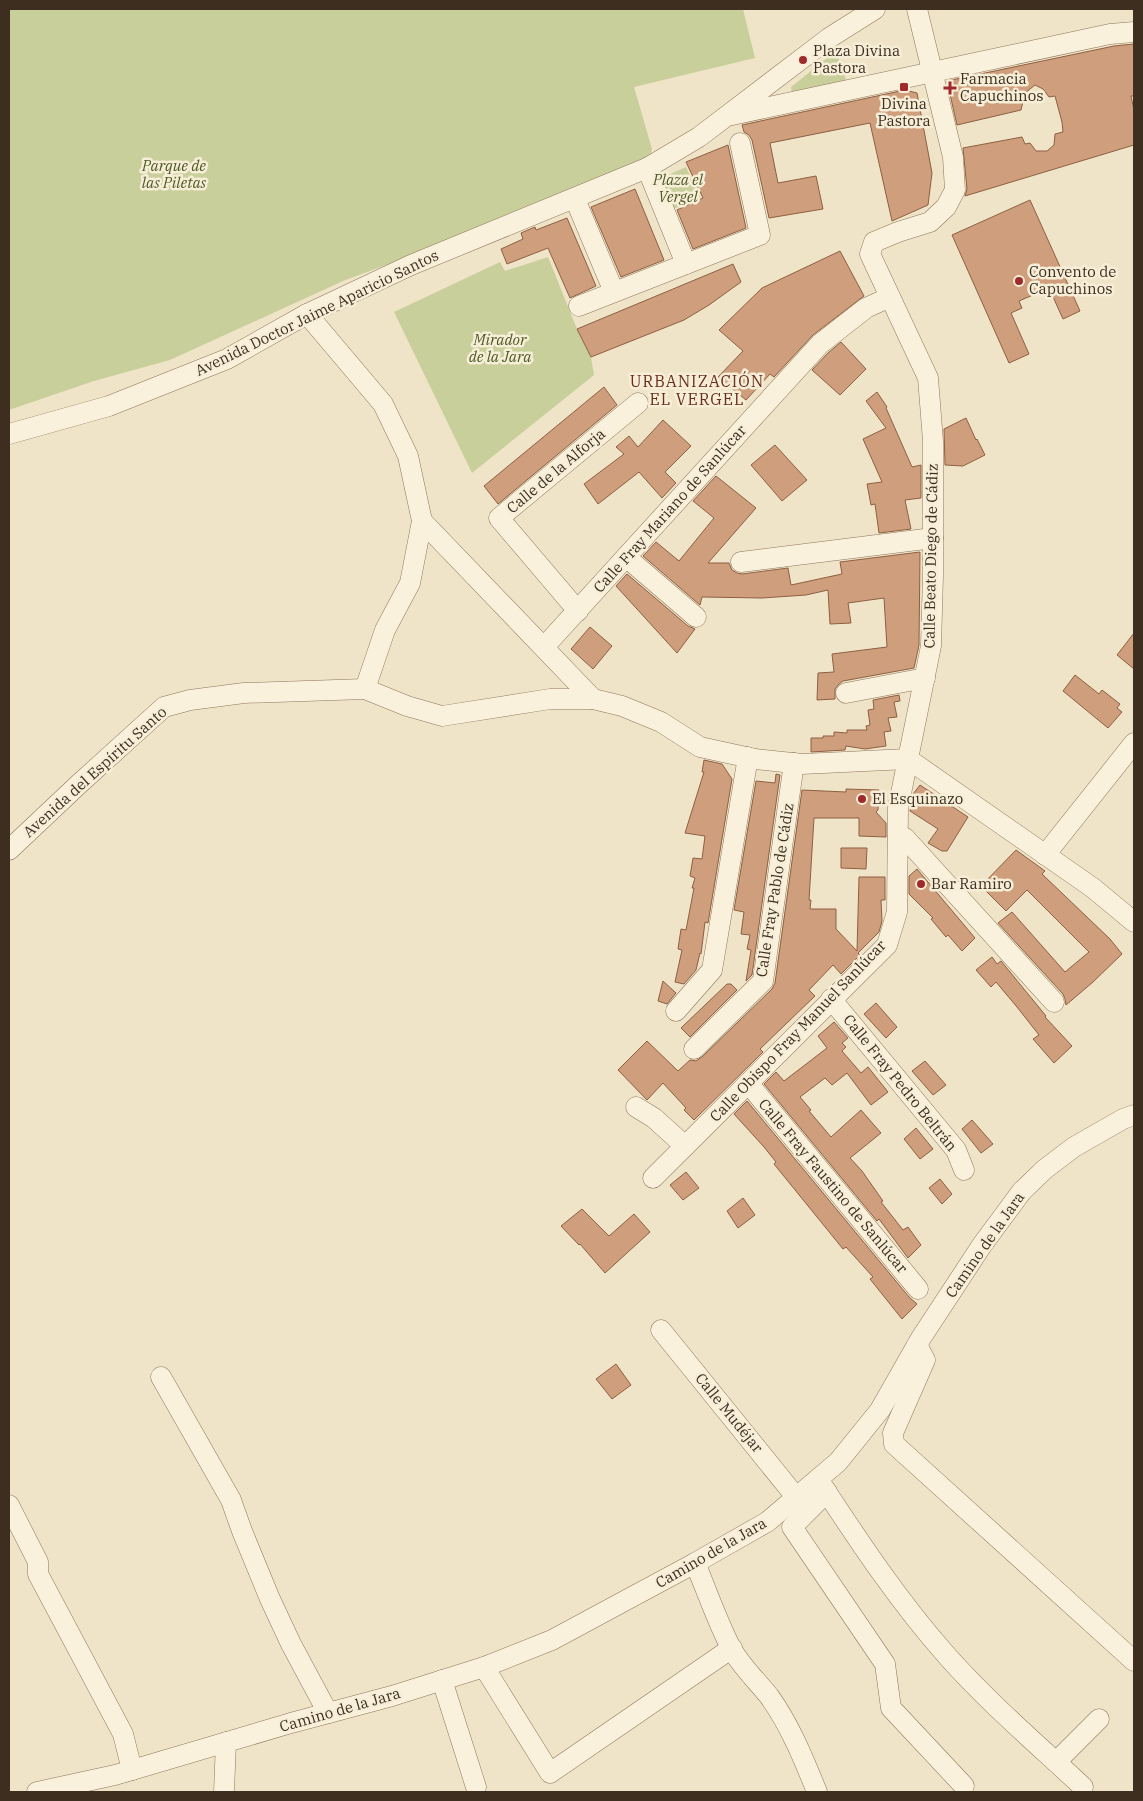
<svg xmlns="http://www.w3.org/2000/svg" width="1143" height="1801" font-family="'IBM Plex Serif',serif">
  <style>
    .green { fill: #c9cf9b }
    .building { fill: #cf9f7d; stroke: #8d5f41 }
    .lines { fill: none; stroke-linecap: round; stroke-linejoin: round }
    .minor-casing { stroke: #8d765c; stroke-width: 21 }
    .minor { stroke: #faf1dc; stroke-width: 20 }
    .poi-dot { fill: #9e2a2b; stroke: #f7eed8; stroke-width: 2 }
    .labels { text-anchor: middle; stroke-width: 5; stroke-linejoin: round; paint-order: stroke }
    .poi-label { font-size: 15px; fill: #3d2e20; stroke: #f7eed8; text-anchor: start }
    .park-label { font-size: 15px; font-style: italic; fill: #4d5a26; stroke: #f7eed8 }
    .street-label { font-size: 15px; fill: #3d2e20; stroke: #f7eed8 }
    .neighbourhood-label { font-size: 16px; letter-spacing: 1px; fill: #6b2e1e; stroke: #f7eed8 }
  </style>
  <rect width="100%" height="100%" fill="#f0e4c8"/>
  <g class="green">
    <path d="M9 9H743L755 58 634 87 652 149 650 156 453 240 343 281 170 360 94 381 9 410Z"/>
    <path d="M836 51 847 83 792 93 791 87Z"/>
    <path d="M686 167 700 197 671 210 657 180Z"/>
    <path d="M548 257 577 329 591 357 594 375 472 473 394 312 500 262 505 271Z"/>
  </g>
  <g class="building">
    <path d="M1134 44V96H1131L1134 110V145L965 196 967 189 963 148 1022 137 1025 144 1030 143 1036 151H1047L1054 145 1055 134 1063 132 1062 122 1055 96 1049 97 1043 89 1035 85 1025 93 1021 110 957 125 947 81 1114 46Z"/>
    <path d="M905 90 917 93 932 173 928 205 892 221 870 123 770 143 778 183 816 176 823 209 769 218 752 140 749 135 744 132 742 125Z"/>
    <path d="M728 145 746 228 693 249 677 210 703 198 686 162Z"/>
    <path d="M635 189 664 260 621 277 591 207Z"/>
    <path d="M1030 200 1080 311 1063 319 1049 288 1019 301 1022 308 1011 313 1029 354 1009 363 952 235Z"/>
    <path d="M567 218 596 286 570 298 548 248 507 264 501 249 523 239 521 233 535 227 536 230Z"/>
    <path d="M840 251 864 296 813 335 774 377 770 374 746 400 718 377 743 351 719 330 762 288Z"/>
    <path d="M733 264 741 282 709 305 684 320 591 357 577 329Z"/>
    <path d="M841 342 866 369 840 395 812 370 828 353Z"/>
    <path d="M604 387 617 405 498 504 484 486Z"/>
    <path d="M877 392 887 407 886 408 912 467 921 465V498L905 500 911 529 879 533 875 504 871 505 867 484 882 482 863 439 886 428 866 401Z"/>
    <path d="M966 418 976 440 977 439 985 455 963 466 945 465 944 429Z"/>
    <path d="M663 420 691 446 665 472 676 483 662 498 639 472 598 504 584 484 624 454 616 447 629 436 638 447Z"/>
    <path d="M775 445 807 480 782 501 751 465Z"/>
    <path d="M716 476 756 508 708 563H729L732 570 737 573 742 574 788 568 791 585 842 574 840 562 920 552 919 645 914 668 843 681 839 684 835 689V699L817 700 818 673 834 672 832 654 887 647 884 598 848 603 851 623 830 624 828 590 806 595 762 598 702 597 700 605 643 556 656 542 679 561 714 518 693 501Z"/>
    <path d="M627 574 688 626 695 629 677 653 616 586Z"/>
    <path d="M590 627 612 646 593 669 571 649Z"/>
    <path d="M1134 633V669L1117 655Z"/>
    <path d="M1075 675 1099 694 1102 690 1120 704 1117 708 1122 712 1108 728 1063 691Z"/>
    <path d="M899 695 900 701 894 702 897 717 888 718 891 731 884 732 886 746 865 749 846 746 845 750 811 752V738H823V736H834V732L847 733V730H867L866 726 870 725 868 710 874 709 873 700Z"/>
    <path d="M704 760 722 764 732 779 708 923 705 922 701 954 700 953 696 970 684 984 675 982 682 950 678 949 681 929 686 930 694 888H692L695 878 690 876 693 858 702 859 705 836 685 833 704 772H702Z"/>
    <path d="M776 774 780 775 752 975 746 981 751 950 747 949 750 935 741 934 744 912 734 910 736 898 756 781 775 783Z"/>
    <path d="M920 785 968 817 947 851H942L928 843 938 829 910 811 913 794Z"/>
    <path d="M846 789 879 790 878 810 876 812 886 823V837L859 836V818H814L809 900H811L810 909H836V929L857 951 859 877H885V900H881L882 921 879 932 858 953 860 955 841 974 833 965 809 990 815 996 760 1049 763 1052 694 1120 684 1110 686 1108 663 1083 647 1100 618 1070 647 1041 678 1071 690 1060 696 1061 702 1057 772 989 775 983 802 790 846 792Z"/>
    <path d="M841 848H867L866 869 841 868Z"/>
    <path d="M1016 850 1045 871 1042 874 1110 939 1122 954 1093 982 1066 1005 1065 999 1063 994 998 923 1012 912 1065 972 1089 952 1027 890 1006 911 981 886Z"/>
    <path d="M917 869 975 938 962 951 948 935 946 937 931 919 933 918 909 894V876Z"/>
    <path d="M992 957 997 964 1001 961 1046 1016 1045 1017 1072 1046 1054 1063 1033 1039 1039 1035 1017 1007 996 982 991 987 976 970Z"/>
    <path d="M663 981 676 993 667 1004 658 1001Z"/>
    <path d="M727 984H731L737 990 690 1037 681 1028Z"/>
    <path d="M876 1003 897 1027 886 1038 864 1014Z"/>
    <path d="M834 1022 848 1038 842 1043 846 1047 842 1051 861 1073 868 1067 888 1092 871 1105 847 1073 832 1085 825 1078 800 1097 811 1110 809 1111 831 1137 861 1110 881 1133 850 1158 862 1171 883 1201 881 1202 903 1230 908 1227 921 1245 908 1258 879 1219 877 1221 764 1084 776 1072 784 1081 827 1048 818 1036Z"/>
    <path d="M925 1061 946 1085 933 1095 912 1071Z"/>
    <path d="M747 1101 909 1297 917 1304 902 1319 870 1279 873 1277 846 1247 843 1249 774 1164 776 1162 764 1147 734 1114Z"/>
    <path d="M972 1120 993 1144 981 1153 962 1129Z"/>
    <path d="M916 1128 933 1149 920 1159 904 1139Z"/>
    <path d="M686 1172 699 1188 683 1200 670 1185Z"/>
    <path d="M940 1179 952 1194 942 1204 929 1188Z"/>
    <path d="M743 1198 755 1215 738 1228 727 1211Z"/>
    <path d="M582 1209 609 1236 634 1214 650 1232 605 1273 580 1244 579 1245 561 1226Z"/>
    <path d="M616 1364 631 1385 612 1399 596 1379Z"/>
  </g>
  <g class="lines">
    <defs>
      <g id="minor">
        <path d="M732 115 1110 34 1134 32"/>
        <path d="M647 168 686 264"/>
        <path d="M575 199 614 292"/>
        <path d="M579 306 760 235 740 143"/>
        <path d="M307 314 383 404 408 456 422 521 410 583 385 630 365 689"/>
        <path d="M9 434 109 406 227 359 307 314 411 265 647 168 699 137 829 38 875 9"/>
        <path d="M422 521 593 699"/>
        <path d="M626 557 696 617"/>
        <path d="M741 562 933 538"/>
        <path d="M578 611 499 518 638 403"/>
        <path d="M544 647 820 344 866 308 890 297"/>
        <path d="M846 693 925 678"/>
        <path d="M898 837 905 838 1054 1002"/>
        <path d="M9 850 79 784 164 707 190 700 244 693 365 689 407 706 442 716 550 699H593L622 706 661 722 700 747 755 759 802 764 908 759 1093 888 1134 922"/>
        <path d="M1045 855 1134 743"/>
        <path d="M831 999 956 1150 964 1170"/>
        <path d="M676 1011 712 970 748 757"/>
        <path d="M694 1049 763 981 794 763"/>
        <path d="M748 1083 918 1289"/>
        <path d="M636 1107 654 1118 685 1146"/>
        <path d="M653 1178 887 945 897 912 898 808 931 646 933 576V441L928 378 870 254 874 242 898 232 930 222 946 207 955 190 953 157 917 9"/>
        <path d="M661 1330 796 1497"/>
        <path d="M917 1345 925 1360 893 1433 894 1444 1134 1661"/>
        <path d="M161 1377 231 1500 242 1531 270 1599 291 1644 328 1713"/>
        <path d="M818 1479C858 1540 899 1602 948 1657 990 1704 1038 1745 1083 1787"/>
        <path d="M827 1492 792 1527 885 1664 891 1708 964 1786"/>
        <path d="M9 1505 38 1562V1574L123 1734 132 1770"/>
        <path d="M695 1563C707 1591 717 1621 731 1648 741 1666 756 1680 769 1696 790 1725 804 1760 817 1792"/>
        <path d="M484 1667 550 1773 732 1648"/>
        <path d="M442 1680 476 1787"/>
        <path d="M1056 1762 1099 1719"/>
        <path d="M37 1792 115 1775 291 1723 392 1696 484 1667 552 1640 695 1563 767 1522 838 1462 880 1410 921 1338 982 1245 1022 1191 1045 1169 1074 1147 1123 1119 1134 1115"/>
        <path d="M224 1792 226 1742"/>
      </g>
    </defs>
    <use href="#minor" class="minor-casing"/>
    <use href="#minor" class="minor"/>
  </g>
  <g class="poi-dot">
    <circle cx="803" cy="60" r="5"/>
    <rect x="899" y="82" width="10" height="10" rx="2.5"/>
    <path d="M947.5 80.5h5v5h5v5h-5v5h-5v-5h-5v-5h5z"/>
    <circle cx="1019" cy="281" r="5"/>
    <circle cx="862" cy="799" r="5"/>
    <circle cx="921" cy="884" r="5"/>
  </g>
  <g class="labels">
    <g class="poi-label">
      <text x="813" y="56">Plaza Divina<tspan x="813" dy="17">Pastora</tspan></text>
      <text x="960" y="84">Farmacia<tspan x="960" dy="17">Capuchinos</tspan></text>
      <text x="904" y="109" text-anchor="middle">Divina<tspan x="904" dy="17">Pastora</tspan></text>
      <text x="1029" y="277">Convento de<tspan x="1029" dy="17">Capuchinos</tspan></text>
      <text x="872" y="804">El Esquinazo</text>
      <text x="931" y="889">Bar Ramiro</text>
    </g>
    <g class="park-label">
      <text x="174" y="171">Parque de<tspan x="174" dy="17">las Piletas</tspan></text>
      <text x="678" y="185">Plaza el<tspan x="678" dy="17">Vergel</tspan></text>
      <text x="500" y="345">Mirador<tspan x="500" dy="17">de la Jara</tspan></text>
    </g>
    <g class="street-label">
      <text transform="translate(317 313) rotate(-26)" y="5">Avenida Doctor Jaime Aparicio Santos</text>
      <text transform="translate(556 471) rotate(-40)" y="5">Calle de la Alforja</text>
      <text transform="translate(670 509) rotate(-48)" y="5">Calle Fray Mariano de Sanlúcar</text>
      <text transform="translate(931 556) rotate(-89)" y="5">Calle Beato Diego de Cádiz</text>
      <text transform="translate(95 772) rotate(-42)" y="5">Avenida del Espíritu Santo</text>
      <text transform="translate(775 890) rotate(-81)" y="5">Calle Fray Pablo de Cádiz</text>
      <text transform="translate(798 1031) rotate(-46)" y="5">Calle Obispo Fray Manuel Sanlúcar</text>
      <text transform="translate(900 1083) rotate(51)" y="5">Calle Fray Pedro Beltrán</text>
      <text transform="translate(833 1186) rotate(50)" y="5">Calle Fray Faustino de Sanlúcar</text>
      <text transform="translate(985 1245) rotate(-55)" y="5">Camino de la Jara</text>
      <text transform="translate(729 1413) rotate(51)" y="5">Calle Mudéjar</text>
      <text transform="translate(711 1553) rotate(-30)" y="5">Camino de la Jara</text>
      <text transform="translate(340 1710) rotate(-16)" y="5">Camino de la Jara</text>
    </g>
    <g class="neighbourhood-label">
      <text x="697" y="387">URBANIZACIÓN<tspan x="697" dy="18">EL VERGEL</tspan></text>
    </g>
  </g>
  <rect width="1143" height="1801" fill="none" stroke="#3d2e20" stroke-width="20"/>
</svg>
